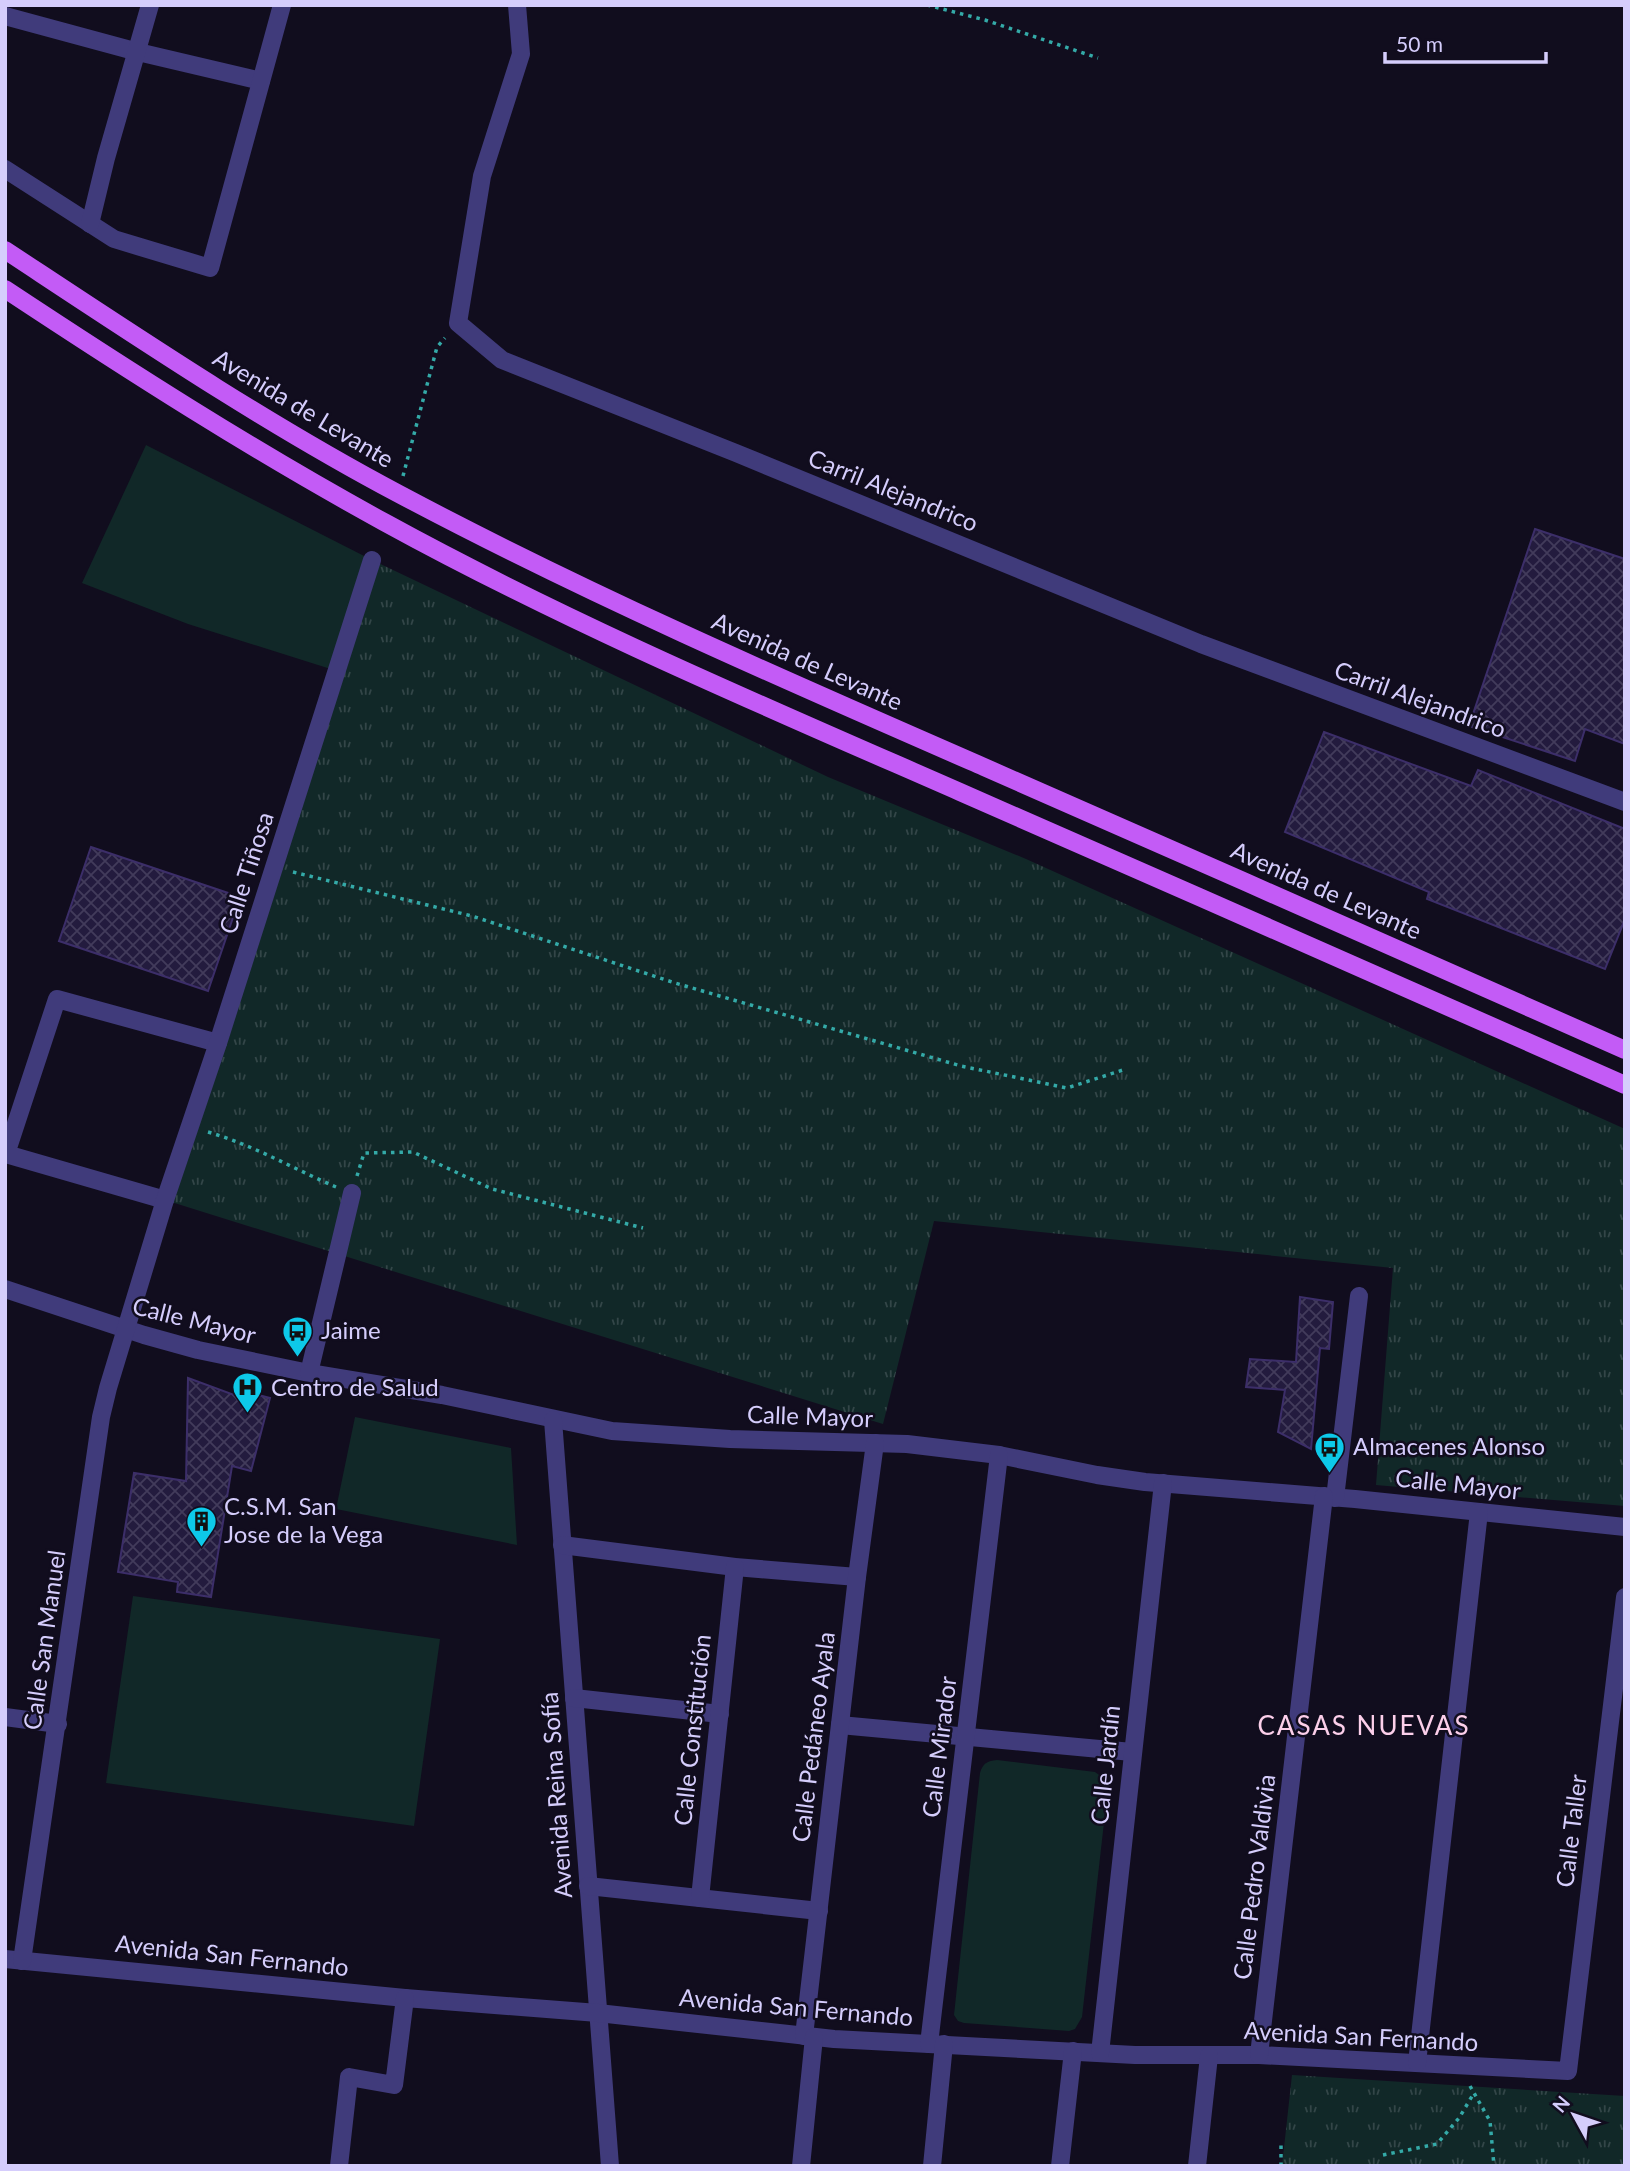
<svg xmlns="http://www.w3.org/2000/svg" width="1630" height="2171" font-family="Lato,sans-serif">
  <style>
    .grass { fill: url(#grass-tufts) }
    .green { fill: #112828 }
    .building { fill: url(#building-cross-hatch); stroke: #3c2e69; stroke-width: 2 }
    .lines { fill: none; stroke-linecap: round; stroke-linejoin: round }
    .path { stroke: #34aaa8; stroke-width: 3.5; stroke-dasharray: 3.5 5; stroke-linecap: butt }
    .minor { stroke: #403b7b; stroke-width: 18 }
    .major { stroke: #c35bf6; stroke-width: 18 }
    .labels { text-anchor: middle; stroke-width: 5; stroke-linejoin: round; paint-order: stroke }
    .street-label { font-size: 24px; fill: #d5cdfc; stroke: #110d1e }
    .poi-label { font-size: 24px; fill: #d5cdfc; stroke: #110d1e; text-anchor: start }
    .neighbourhood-label { font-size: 26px; letter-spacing: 2px; fill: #fccfea; stroke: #110d1e }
  </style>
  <defs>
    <pattern id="grass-tufts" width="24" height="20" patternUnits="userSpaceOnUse" patternTransform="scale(1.75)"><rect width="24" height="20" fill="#112828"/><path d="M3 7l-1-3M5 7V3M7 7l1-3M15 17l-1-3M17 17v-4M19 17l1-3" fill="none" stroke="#334648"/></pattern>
    <pattern id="building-cross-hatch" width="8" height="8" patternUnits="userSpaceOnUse" patternTransform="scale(1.75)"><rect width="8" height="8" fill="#231b3e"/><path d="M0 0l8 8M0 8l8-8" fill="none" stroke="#423b5b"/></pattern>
  </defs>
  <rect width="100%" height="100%" fill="#110d1e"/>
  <g class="grass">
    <path d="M372 560 828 777 1026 859 1625 1129V1506L1376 1485 1393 1268 934 1221 883 1424 165 1200Z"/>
    <path d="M1292 2075 1625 2096V2166H1282Z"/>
  </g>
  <g class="green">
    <path d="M146 445 372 560 337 671 188 624 82 583Z"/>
    <path d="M355 1417 511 1448 517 1545 336 1509Z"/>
    <path d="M133 1596 440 1639 414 1826 106 1783Z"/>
    <path d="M997 1760 1095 1772 1106 1780 1108 1787 1082 2017 1075 2029 1069 2031 964 2023 958 2021 954 2015 980 1773C983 1763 987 1761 997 1760Z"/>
  </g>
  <g class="building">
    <path d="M1535 529 1625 559V744L1585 729 1575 761 1469 726Z"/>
    <path d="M1324 732 1471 786 1478 770 1625 829V919L1605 969 1427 899 1429 892 1285 832Z"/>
    <path d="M91 847 240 897 208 991 59 941Z"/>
    <path d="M1300 1297 1333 1302 1329 1349 1320 1348 1311 1449 1278 1432 1285 1390 1246 1387 1250 1359 1296 1362Z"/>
    <path d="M188 1378 234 1395 235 1389 270 1398 251 1471 232 1466 211 1597 177 1592 178 1582 118 1572 134 1473 186 1481Z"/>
  </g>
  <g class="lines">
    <g class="path">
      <path d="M927 5 985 20 1098 58"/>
      <path d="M403 476 437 347 445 338"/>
      <path d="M293 872 472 916 675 983 961 1066 1067 1088 1126 1069"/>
      <path d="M208 1132C253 1145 294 1169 336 1187"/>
      <path d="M357 1176 364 1153 413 1152 492 1189 643 1228"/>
      <path d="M1470 2086 1490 2121 1494 2166"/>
      <path d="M1383 2155 1437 2144 1459 2118 1474 2093"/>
      <path d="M1281 2166V2142"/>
    </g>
    <g class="minor">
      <path d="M517 5 521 54 482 176 458 323 502 360 736 453 1201 644 1625 802"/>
      <path d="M5 16 138 52 261 81"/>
      <path d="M5 169 114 239 210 268 282 5"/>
      <path d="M90 224 106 158 150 5"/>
      <path d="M165 1200 6 1154 57 999 218 1043"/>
      <path d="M5 1289 144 1335 198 1350 309 1373 442 1395 612 1431 730 1439 907 1444 999 1455 1097 1475 1145 1482 1355 1499 1625 1527"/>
      <path d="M309 1373 352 1193"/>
      <path d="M553 1420 610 2166"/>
      <path d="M1335 1498 1359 1296"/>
      <path d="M562 1545 735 1567 857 1577"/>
      <path d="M574 1698 720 1714"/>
      <path d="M5 1717 58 1724"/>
      <path d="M840 1725 1132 1752"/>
      <path d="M588 1886 819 1911"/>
      <path d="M700 1898 735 1567"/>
      <path d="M5 1959 405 1998 598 2013 834 2039 1135 2055H1259L1568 2071 1625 1597"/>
      <path d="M22 1961 101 1417 108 1388 165 1200 218 1043 372 560"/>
      <path d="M804 2036 857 1577 875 1443"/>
      <path d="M929 2044 999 1455"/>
      <path d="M1100 2053 1163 1483"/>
      <path d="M1259 2055 1324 1496"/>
      <path d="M1417 2063 1479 1512"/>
      <path d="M339 2166 349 2077 394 2085 405 1998"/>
      <path d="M801 2166 814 2037"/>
      <path d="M932 2166 944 2044"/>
      <path d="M1060 2166 1073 2051"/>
      <path d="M1197 2166 1209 2056"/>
    </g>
    <g class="major">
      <path d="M5 250C134 335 263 422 399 494 589 595 787 681 984 767 1198 861 1411 955 1625 1050"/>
      <path d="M5 289C129 371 254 451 384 522 570 624 766 707 960 792 1182 889 1403 987 1625 1085"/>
    </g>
  </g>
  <defs>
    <symbol id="bus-pin" viewBox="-11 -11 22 30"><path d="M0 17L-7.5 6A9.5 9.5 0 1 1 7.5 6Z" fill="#0dc9e9" stroke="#110d1e"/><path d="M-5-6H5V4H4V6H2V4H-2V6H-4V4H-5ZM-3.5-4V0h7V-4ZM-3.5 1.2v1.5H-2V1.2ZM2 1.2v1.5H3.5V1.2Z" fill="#111"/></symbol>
    <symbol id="hospital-pin" viewBox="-11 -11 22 30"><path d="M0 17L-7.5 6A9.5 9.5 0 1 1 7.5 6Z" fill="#0dc9e9" stroke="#110d1e"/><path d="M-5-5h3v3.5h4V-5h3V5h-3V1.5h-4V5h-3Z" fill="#111"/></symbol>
    <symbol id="building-pin" viewBox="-11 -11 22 30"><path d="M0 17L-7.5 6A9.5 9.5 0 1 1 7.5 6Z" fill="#0dc9e9" stroke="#110d1e"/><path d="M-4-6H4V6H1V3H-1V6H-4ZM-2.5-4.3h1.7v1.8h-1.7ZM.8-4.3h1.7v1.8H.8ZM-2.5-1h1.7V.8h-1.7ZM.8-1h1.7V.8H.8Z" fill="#111"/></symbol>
  </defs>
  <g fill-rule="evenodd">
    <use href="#bus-pin" x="280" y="1314" width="35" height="47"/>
    <use href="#hospital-pin" x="230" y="1370" width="35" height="47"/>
    <use href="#bus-pin" x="1312" y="1430" width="35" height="47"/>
    <use href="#building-pin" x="184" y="1504" width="35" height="47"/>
  </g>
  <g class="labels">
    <g class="street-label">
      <text transform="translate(303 409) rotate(31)" y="8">Avenida de Levante</text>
      <text transform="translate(893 491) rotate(22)" y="8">Carril Alejandrico</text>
      <text transform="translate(807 662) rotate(24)" y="8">Avenida de Levante</text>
      <text transform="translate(1420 700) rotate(20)" y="8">Carril Alejandrico</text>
      <text transform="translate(247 873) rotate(-72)" y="8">Calle Tiñosa</text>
      <text transform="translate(1326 891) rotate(24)" y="8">Avenida de Levante</text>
      <text transform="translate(194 1321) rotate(14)" y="8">Calle Mayor</text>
      <text transform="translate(810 1417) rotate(2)" y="8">Calle Mayor</text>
      <text transform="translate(1458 1485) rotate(6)" y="8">Calle Mayor</text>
      <text transform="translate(45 1640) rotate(-82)" y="8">Calle San Manuel</text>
      <text transform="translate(693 1730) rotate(-84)" y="8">Calle Constitución</text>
      <text transform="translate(814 1737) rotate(-83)" y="8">Calle Pedáneo Ayala</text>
      <text transform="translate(940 1747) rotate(-83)" y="8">Calle Mirador</text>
      <text transform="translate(1106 1765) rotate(-84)" y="8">Calle Jardín</text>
      <text transform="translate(557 1795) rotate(-94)" y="8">Avenida Reina Sofía</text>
      <text transform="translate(1572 1831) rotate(-83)" y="8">Calle Taller</text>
      <text transform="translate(1255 1877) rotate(-83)" y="8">Calle Pedro Valdivia</text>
      <text transform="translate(232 1956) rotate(6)" y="8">Avenida San Fernando</text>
      <text transform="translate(796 2008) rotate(5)" y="8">Avenida San Fernando</text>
      <text transform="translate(1361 2037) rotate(3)" y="8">Avenida San Fernando</text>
    </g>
    <g class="poi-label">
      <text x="321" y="1339">Jaime</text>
      <text x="271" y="1396">Centro de Salud</text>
      <text x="1353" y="1455">Almacenes Alonso</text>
      <text x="224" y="1515">C.S.M. San<tspan x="224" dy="28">Jose de la Vega</tspan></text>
    </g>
    <g class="neighbourhood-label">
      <text x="1364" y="1735">CASAS NUEVAS</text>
    </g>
  </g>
  <rect width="1630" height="2171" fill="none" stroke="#d5cdfc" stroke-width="14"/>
  <g transform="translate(1574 2115) rotate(310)" stroke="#110d1e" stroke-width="5" paint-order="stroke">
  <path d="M0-5L12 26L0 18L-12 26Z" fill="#d5cdfc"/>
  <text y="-10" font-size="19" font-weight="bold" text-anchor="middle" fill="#d5cdfc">N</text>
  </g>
  <path d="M1385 52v10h161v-10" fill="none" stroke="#d5cdfc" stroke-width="3.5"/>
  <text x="1396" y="52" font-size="21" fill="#d5cdfc" stroke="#110d1e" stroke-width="5" paint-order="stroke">50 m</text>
</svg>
